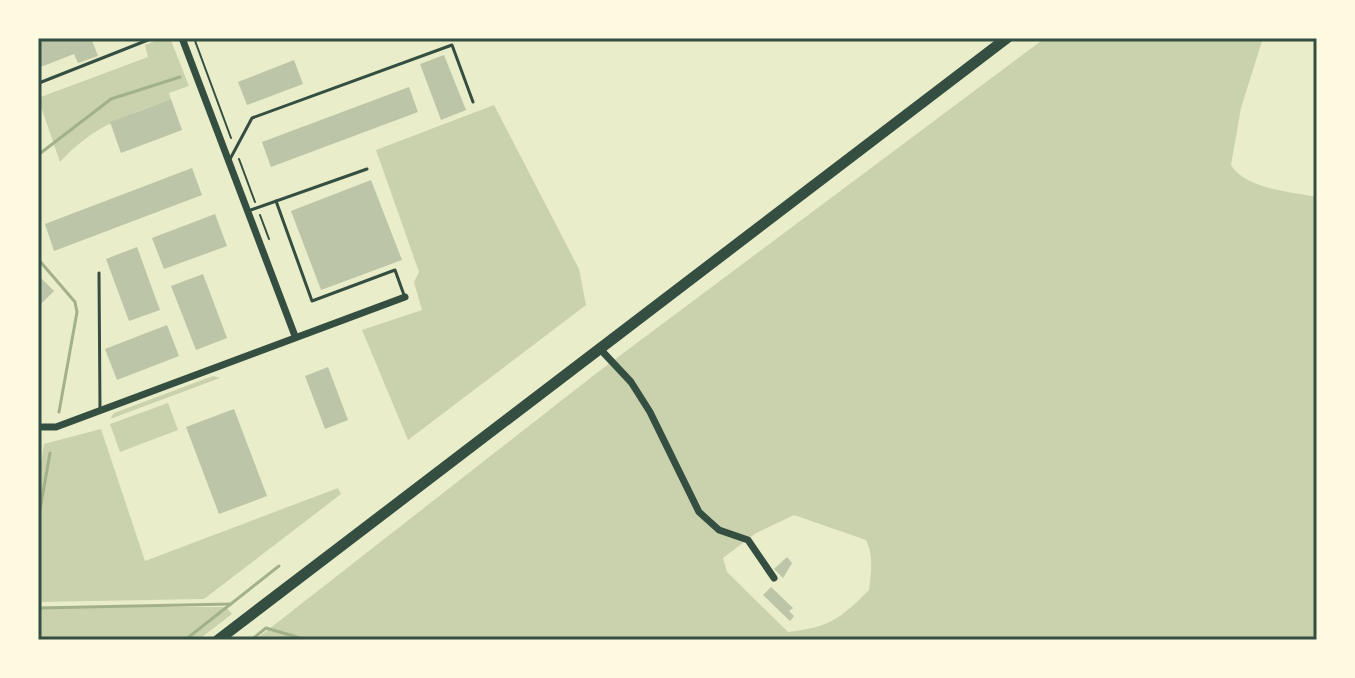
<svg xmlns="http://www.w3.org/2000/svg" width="1355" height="678" font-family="Literata,serif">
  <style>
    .green { fill: #cad2ad; fill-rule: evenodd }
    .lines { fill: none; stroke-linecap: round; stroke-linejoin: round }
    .stream { stroke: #a3b18a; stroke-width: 3 }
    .building { fill: #bcc5a7 }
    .path { stroke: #344e41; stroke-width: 2 }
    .service { stroke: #344e41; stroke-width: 3 }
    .minor { stroke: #344e41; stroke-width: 7 }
    .trunk { stroke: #344e41; stroke-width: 11 }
    .neatline { fill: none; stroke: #344e41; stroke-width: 3 }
  </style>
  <rect width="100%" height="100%" fill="#e9edc9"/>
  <g class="green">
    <path d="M162 38H170L189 86 169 93 171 99C125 116 94 125 60 162L38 98 148 57 145 45Z"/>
    <path d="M1045 38H1263L1241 108 1231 165C1245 189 1292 192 1317 197V640H255L598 372ZM794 515 866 540C874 556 871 573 869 590 840 619 830 627 788 632L727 572 723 558 756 533Z"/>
    <path d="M494 105 579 269 586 305 408 440 362 330 422 310 414 282 419 272 376 150Z"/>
    <path d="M213 376 220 378 110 419 114 413Z"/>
    <path d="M168 403 178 430 120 452 110 424Z"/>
    <path d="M101 429 145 561 338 488 341 494 204 599 38 602V481L44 444Z"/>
    <path d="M38 607H226L232 614 198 640H38Z"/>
  </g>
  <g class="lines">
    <g class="stream">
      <path d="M38 155 111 99 180 77"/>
      <path d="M38 259 75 302 77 312 59 412"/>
      <path d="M38 521 50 453"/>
      <path d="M38 608 231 604"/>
      <path d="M185 640 279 566"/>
      <path d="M251 640 266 628 307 640"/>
    </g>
  </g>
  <g class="building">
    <path d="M38 38H91L98 56 78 63 74 54 38 68Z"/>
    <path d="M444 55 466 110 441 120 420 64Z"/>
    <path d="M294 60 303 84 247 105 238 82Z"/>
    <path d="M409 87 418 112 271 167 262 142Z"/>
    <path d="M171 99 182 130 121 153 110 122Z"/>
    <path d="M192 168 202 195 54 251 45 224Z"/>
    <path d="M371 180 402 260 321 290 291 211Z"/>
    <path d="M215 214 227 246 164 269 152 238Z"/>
    <path d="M137 247 160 310 129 321 106 259Z"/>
    <path d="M203 274 227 338 196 350 171 286Z"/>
    <path d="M38 275 54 291 38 307Z"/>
    <path d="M167 325 179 356 117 380 105 349Z"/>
    <path d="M328 367 348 420 325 429 305 376Z"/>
    <path d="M234 409 267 496 219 514 186 427Z"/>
    <path d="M787 557 792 563 783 578 774 569Z"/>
    <path d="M771 587 793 608 789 611 794 616 790 621 763 595Z"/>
  </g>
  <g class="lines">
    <g class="path">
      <path d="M194 38 231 138"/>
      <path d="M239 159 255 202"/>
      <path d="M260 215 269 239"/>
    </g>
    <g class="service">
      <path d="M39 83 153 38"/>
      <path d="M229 161 252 118 452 45 473 102"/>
      <path d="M276 201 312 301 395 270 404 295"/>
      <path d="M248 211 367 169"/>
      <path d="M99 273 100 410"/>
    </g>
    <g class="minor">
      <path d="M182 38 295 336"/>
      <path d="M601 350 631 382 650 412 699 512 719 530 748 540 774 578"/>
      <path d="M38 427H56L405 297"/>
    </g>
    <path class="trunk" d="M218 640 1007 38"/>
  </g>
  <rect width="1355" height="678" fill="none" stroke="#fefae0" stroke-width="80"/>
  <rect x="40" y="40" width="1275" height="598" class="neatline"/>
</svg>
